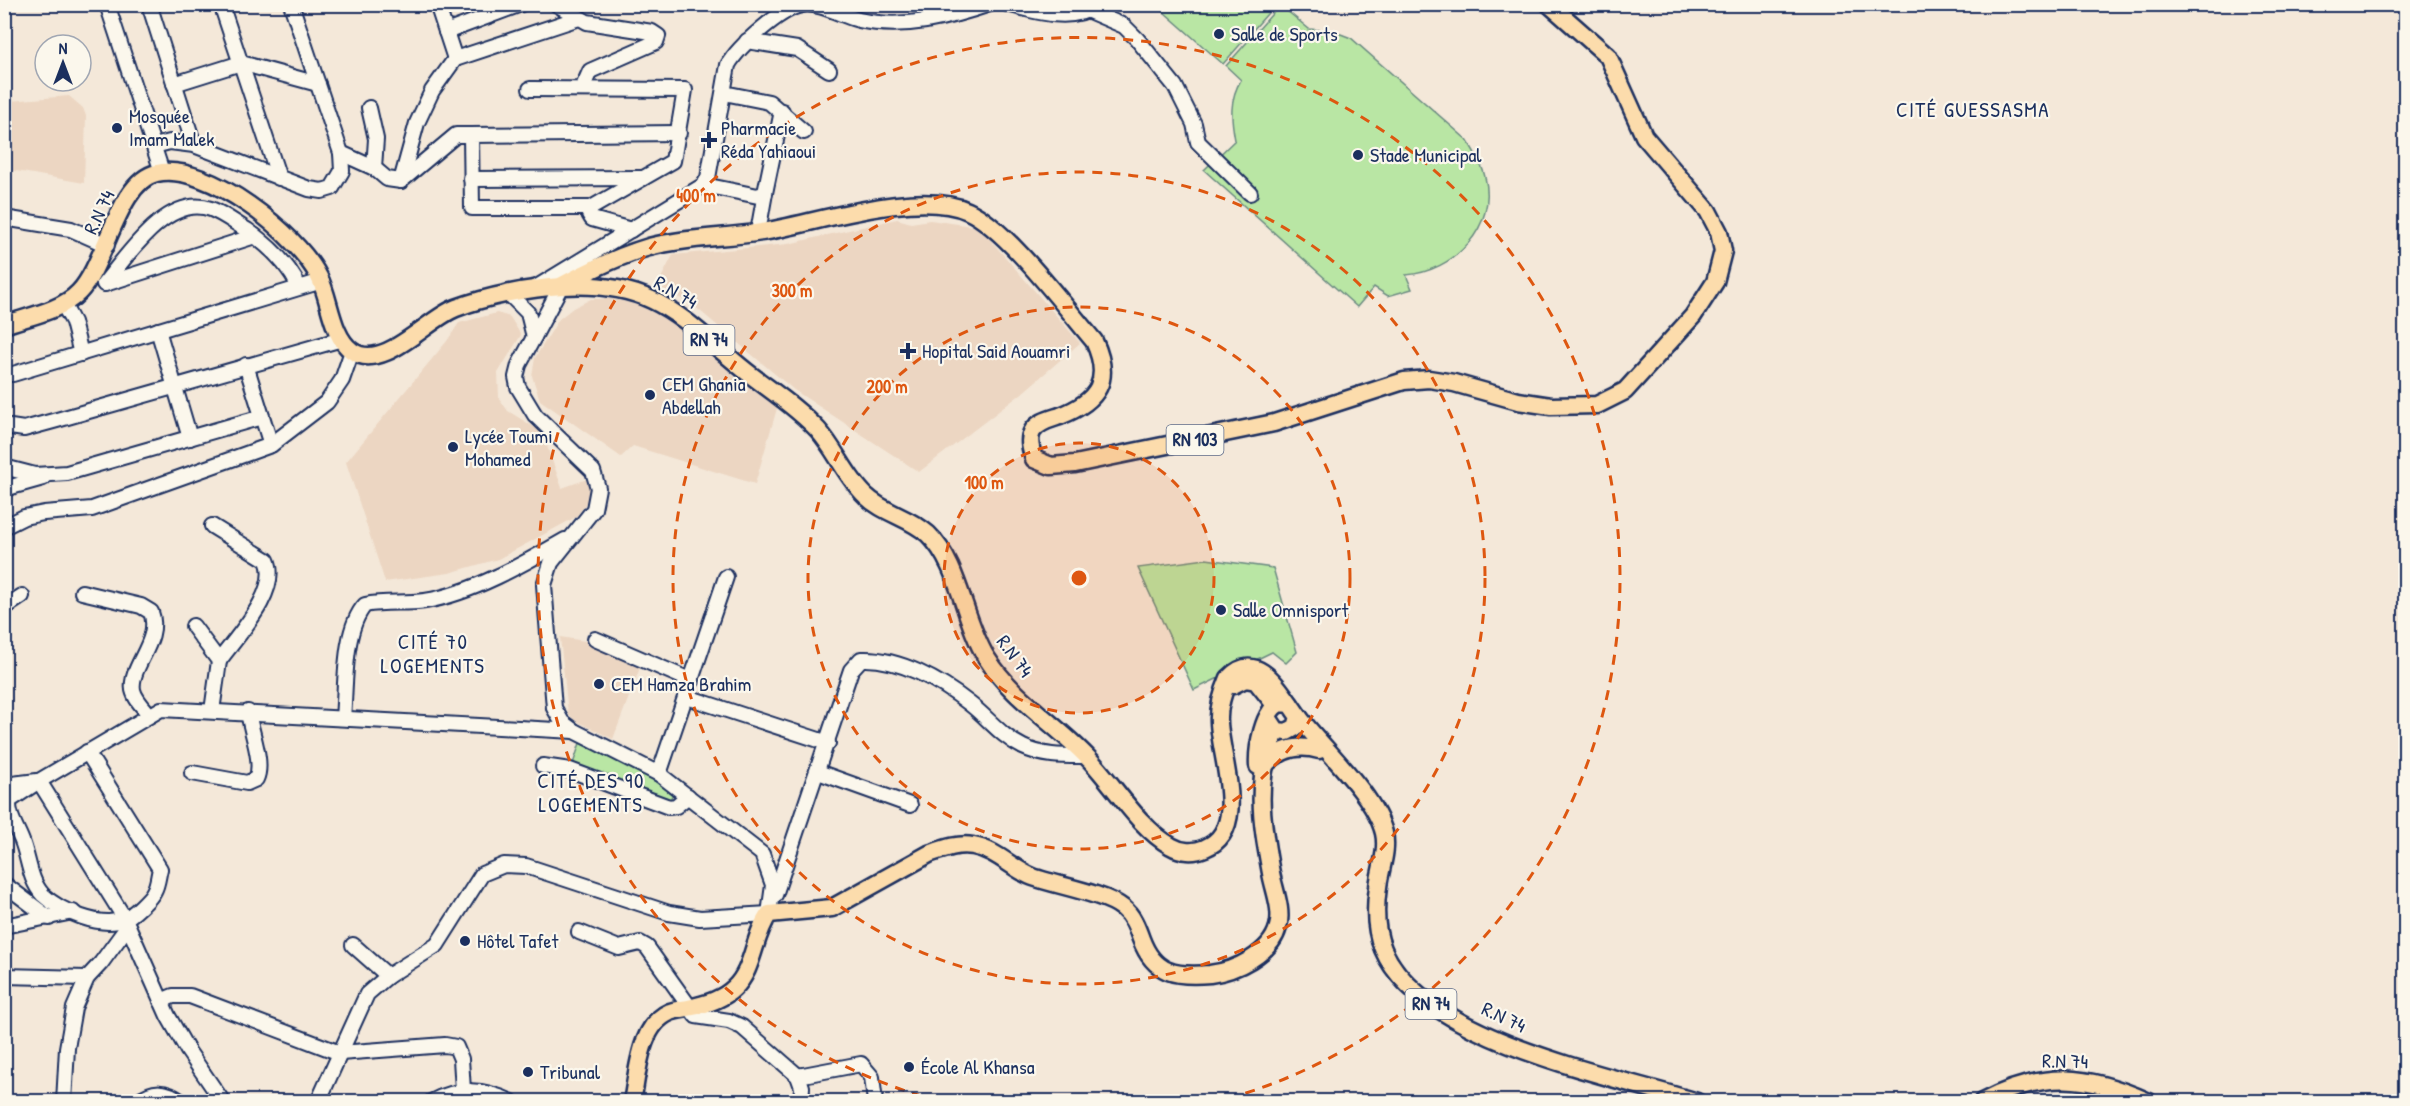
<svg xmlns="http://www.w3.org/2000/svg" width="2410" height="1106" font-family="'Patrick Hand',sans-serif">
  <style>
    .built { fill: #ecd6c2 }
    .green { fill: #b9e6a4; stroke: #6a8a81; stroke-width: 1.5 }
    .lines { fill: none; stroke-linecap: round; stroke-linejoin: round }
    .minor-casing { stroke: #1b2f5e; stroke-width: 18 }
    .major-casing { stroke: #1b2f5e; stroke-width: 21 }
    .minor { stroke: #fbf7ec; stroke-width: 14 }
    .major { stroke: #fcdcac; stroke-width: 16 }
    .ring { fill: none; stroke: #de5710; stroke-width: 3; stroke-dasharray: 10 8 }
    .poi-dot { fill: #1b2f5e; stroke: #fbf7ec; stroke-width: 2 }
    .labels { text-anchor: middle; stroke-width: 4.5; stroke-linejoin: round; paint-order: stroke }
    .shield { fill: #fbf7ec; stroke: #5e6b89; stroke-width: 1.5 }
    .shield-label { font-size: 18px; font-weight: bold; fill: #1b2f5e }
    .poi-label { font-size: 20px; fill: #1b2f5e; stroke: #fbf7ec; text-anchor: start }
    .street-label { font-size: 20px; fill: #1b2f5e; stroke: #fbf7ec }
    .neighbourhood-label { font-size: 21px; letter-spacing: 1.5px; fill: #1b2f5e; stroke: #fbf7ec }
    .centre { fill: #de5710; stroke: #fbf7ec; stroke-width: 3 }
    .ring-label { font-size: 18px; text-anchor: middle; font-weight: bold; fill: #de5710; stroke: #fbf7ec; stroke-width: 4.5; stroke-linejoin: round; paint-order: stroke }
  </style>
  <rect width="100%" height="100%" fill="#f4e8d9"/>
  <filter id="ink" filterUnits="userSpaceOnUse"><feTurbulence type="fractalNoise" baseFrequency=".0167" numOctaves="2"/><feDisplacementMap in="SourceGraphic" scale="12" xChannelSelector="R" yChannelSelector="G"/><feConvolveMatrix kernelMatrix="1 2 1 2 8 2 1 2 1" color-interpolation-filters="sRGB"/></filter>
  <g filter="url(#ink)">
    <g class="built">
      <path d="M69 96 83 108 86 116 84 183 5 169V132L10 101Z"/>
      <path d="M897 219 911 223 930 220 979 227 1080 343 1021 394 919 472 794 390 693 305 657 286 673 255 788 244Z"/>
      <path d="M591 299H615L643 306 672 321 699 342 740 382 778 405 755 484 633 446 621 457 540 400 532 376 535 358 559 319 573 308Z"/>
      <path d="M497 313 510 317 521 335 498 373 499 398 508 411 542 432 562 488 590 478 589 499 576 517 498 559 449 573 385 582 346 462 447 341 459 323Z"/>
      <path d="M560 637 591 642 641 665 613 739 574 720 568 713Z"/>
    </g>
    <g class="green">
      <path d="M1156 5H1275L1223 64Z"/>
      <path d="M1280 5 1309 29 1333 31 1351 38 1467 140C1474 151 1482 164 1485 177 1498 227 1453 272 1406 275L1412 289 1388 296 1374 287 1357 307 1204 170 1235 140C1231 119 1229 99 1241 80L1226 66Z"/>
      <path d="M1206 559 1273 568 1297 652 1286 663 1272 652 1194 690 1138 568Z"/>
      <path d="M580 743 657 780 674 792 668 803 572 767Z"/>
    </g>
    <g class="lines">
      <defs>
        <g id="minor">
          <path d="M107 4 162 172"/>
          <path d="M149 4 194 145"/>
          <path d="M221 4 279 178"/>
          <path d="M437 4 455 59 579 18"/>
          <path d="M556 4 587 22 652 32 658 36 656 42 590 71 582 89"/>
          <path d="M1007 4C1033 11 1071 23 1095 6"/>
          <path d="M1089 11 1124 26 1137 39 1175 86 1194 124 1198 142 1250 193"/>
          <path d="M446 32 521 4"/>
          <path d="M747 41 797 49 829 70"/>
          <path d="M174 84 241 63 318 84"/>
          <path d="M530 89 685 90 673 161 591 208 589 214 592 219 631 230"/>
          <path d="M724 93 769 102 804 132"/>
          <path d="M154 146 170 142 194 145 309 189 322 191 332 188 342 171 341 153 291 4"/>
          <path d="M341 153 374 168 376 139 369 108"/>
          <path d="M374 168 387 179 401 181 456 135H471"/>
          <path d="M471 179 643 178"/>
          <path d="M401 181 417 123 432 91 455 59"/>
          <path d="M704 185 758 196 765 193 782 111"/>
          <path d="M591 208H472L471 135 679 133"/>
          <path d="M4 218 71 229 107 245"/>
          <path d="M758 232 765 193"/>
          <path d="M104 284C127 256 168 193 211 209 224 214 235 223 247 230 268 245 288 263 299 287"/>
          <path d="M105 284 255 236"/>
          <path d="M537 287 704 185 708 178 728 65C738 47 781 8 802 5 820 2 842 16 859 20 903 30 949 18 990 4"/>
          <path d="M510 295 528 313 534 337 561 286"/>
          <path d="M63 304 73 322 81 354"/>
          <path d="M158 330 190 438"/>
          <path d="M534 337 519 365 516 377 518 387 535 415 593 471 598 488 594 509 551 563 544 585 554 708 562 722 574 731 659 774 762 854 773 885 769 914"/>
          <path d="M246 365 271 445"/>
          <path d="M13 374 322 281"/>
          <path d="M4 426 24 429 57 420 342 339"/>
          <path d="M4 467 35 475 67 473 262 417"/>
          <path d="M4 489 43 478"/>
          <path d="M212 526 267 560C281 591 236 637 219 661"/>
          <path d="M4 527 24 517 44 513 92 509 271 445 327 402 342 380 352 351"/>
          <path d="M82 592 141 606 151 612C162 641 129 666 133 690 135 699 143 707 149 714"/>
          <path d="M4 608 22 596"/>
          <path d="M193 626 219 661 212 711"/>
          <path d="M595 639 692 681"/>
          <path d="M687 697 828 743"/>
          <path d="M343 718C346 686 343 629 365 605 385 601 405 604 425 601 471 594 525 563 565 540"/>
          <path d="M543 766 570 770 669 807 676 806 688 796"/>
          <path d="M818 772 910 805"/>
          <path d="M192 773 247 783 256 779C264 763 251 732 248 712"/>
          <path d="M659 774 726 577"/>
          <path d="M39 781 9 801C8 817 18 829 23 844 29 861 30 881 43 895 60 911 101 929 124 919 132 916 151 898 154 891 158 884 158 876 160 869L87 752"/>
          <path d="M4 785 37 781"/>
          <path d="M4 884 49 918"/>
          <path d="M775 895 851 670 861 659C898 657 941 681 970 704 988 718 1002 737 1023 747 1044 757 1065 756 1087 756"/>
          <path d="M4 926 73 912"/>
          <path d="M579 932 619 948 640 943 647 947 696 1016 729 1021 742 1027 798 1076 802 1087 801 1102"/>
          <path d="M353 945 388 976"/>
          <path d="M4 976 87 978"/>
          <path d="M161 1001 173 996H190L340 1053 445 1045 456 1047 461 1059 463 1090"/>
          <path d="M798 1076 861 1064 872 1077 875 1102"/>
          <path d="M64 1102 67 1048 74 1008 87 978 101 963 128 926"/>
          <path d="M137 1102C153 1089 166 1090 182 1102"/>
          <path d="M223 1102 188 1051 168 1016 125 919 39 781 161 709 574 731"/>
          <path d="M318 1102 367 994 388 976 437 945 482 874 504 865 526 866 669 913 700 918 769 914"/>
          <path d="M431 1102C460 1087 483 1088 512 1102"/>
        </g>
        <g id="major">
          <path d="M562 285C590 270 618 256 649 247 687 237 724 238 762 232 817 223 917 188 968 211 1006 228 1065 307 1094 341 1112 380 1099 401 1060 416 1051 419 1037 422 1032 432 1028 440 1031 450 1034 459L1051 466 1075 464 1274 423 1404 381 1429 379 1454 383 1518 401 1551 406 1597 405 1625 391 1693 316 1715 282 1723 251 1719 232 1708 211 1644 136 1608 56 1549 4"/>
          <path d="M4 325C29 316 61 311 79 292 106 264 118 181 157 173 207 162 298 234 319 277 330 298 331 336 352 351 383 373 428 318 456 308 488 296 529 288 563 286 657 281 681 319 747 372 770 390 798 408 818 430 836 450 846 477 866 496 883 513 909 517 928 534 960 565 963 619 986 657 1013 700 1057 724 1090 760 1114 785 1140 829 1171 846 1181 852 1194 853 1205 848 1250 830 1220 757 1219 722 1218 707 1223 692 1229 678 1255 651 1276 684 1290 704"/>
          <path d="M1233 685 1245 679 1256 681 1275 705"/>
          <path d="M1299 717C1323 749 1375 795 1384 833 1388 851 1380 869 1378 887 1375 907 1375 930 1383 949 1421 1040 1611 1075 1697 1102"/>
          <path d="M1265 765C1280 749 1298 744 1319 750"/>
          <path d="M1258 766C1257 748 1263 711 1280 703L1290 704 1299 717 1296 727 1287 732 1277 731 1269 719"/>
          <path d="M632 1102C638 1073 639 1025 670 1012 676 1010 683 1009 688 1008 704 1005 722 1000 734 988 754 970 753 936 769 914L832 908 929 854C943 849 958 843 973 846 997 850 1012 869 1033 877 1055 885 1107 894 1123 908 1133 916 1137 928 1141 939 1154 974 1176 977 1210 974 1235 971 1271 954 1278 927 1283 910 1274 890 1271 873 1262 824 1253 778 1277 731"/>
          <path d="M1982 1102C2043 1070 2087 1074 2149 1102"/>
        </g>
      </defs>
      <use href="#minor" class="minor-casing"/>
      <use href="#major" class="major-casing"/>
      <use href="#minor" class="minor"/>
      <use href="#major" class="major"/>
    </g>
  </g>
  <circle cx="1079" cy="578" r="135" fill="#de5710" fill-opacity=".12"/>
  <g class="ring">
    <circle cx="1079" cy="578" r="135"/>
    <circle cx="1079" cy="578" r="271"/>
    <circle cx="1079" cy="578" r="406"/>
    <path d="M939 1101A541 541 0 1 1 1219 1101"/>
  </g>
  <g class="poi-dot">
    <circle cx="1219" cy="34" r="6"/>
    <circle cx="117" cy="128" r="6"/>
    <path d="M706 131h6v6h6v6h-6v6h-6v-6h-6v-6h6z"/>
    <circle cx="1358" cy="155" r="6"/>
    <path d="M905 342h6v6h6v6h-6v6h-6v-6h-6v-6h6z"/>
    <circle cx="650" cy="395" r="6"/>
    <circle cx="453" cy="447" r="6"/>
    <circle cx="1221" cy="610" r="6"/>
    <circle cx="599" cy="684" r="6"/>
    <circle cx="465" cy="941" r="6"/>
    <circle cx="909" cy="1067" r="6"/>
    <circle cx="528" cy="1072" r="6"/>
  </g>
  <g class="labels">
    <g class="shield">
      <rect x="683.5" y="325" width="51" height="30" rx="4.5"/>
      <rect x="1166.5" y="425" width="57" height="30" rx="4.5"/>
      <rect x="1405.5" y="989" width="51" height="30" rx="4.5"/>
    </g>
    <g class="shield-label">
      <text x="709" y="346">RN 74</text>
      <text x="1195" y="446">RN 103</text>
      <text x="1431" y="1010">RN 74</text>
    </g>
    <g class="poi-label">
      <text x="1231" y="41">Salle de Sports</text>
      <text x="129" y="123">Mosquée<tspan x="129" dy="23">Imam Malek</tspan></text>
      <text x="721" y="135">Pharmacie<tspan x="721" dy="23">Réda Yahiaoui</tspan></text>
      <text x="1370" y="162">Stade Municipal</text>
      <text x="922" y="358">Hopital Said Aouamri</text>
      <text x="662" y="391">CEM Ghania<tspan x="662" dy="23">Abdellah</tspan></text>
      <text x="465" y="443">Lycée Toumi<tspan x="465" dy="23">Mohamed</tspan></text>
      <text x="1233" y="617">Salle Omnisport</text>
      <text x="611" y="691">CEM Hamza Brahim</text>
      <text x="477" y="948">Hôtel Tafet</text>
      <text x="921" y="1074">École Al Khansa</text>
      <text x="540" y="1079">Tribunal</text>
    </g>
    <g class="street-label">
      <text transform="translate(99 212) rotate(-65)" y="7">R.N 74</text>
      <text transform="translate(676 292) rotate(30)" y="7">R.N 74</text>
      <text transform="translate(1015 656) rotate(54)" y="7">R.N 74</text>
      <text transform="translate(1504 1017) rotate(25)" y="7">R.N 74</text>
      <text transform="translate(2065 1061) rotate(1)" y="7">R.N 74</text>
    </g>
    <g class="neighbourhood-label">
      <text x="1973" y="117">CITÉ GUESSASMA</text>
      <text x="433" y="649">CITÉ 70<tspan x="433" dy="24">LOGEMENTS</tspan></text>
      <text x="591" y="788">CITÉ DES 90<tspan x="591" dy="24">LOGEMENTS</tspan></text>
    </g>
  </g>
  <circle cx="1079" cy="578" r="9" class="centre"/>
  <g class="ring-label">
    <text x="696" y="202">400 m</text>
    <text x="792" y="297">300 m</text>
    <text x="887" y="393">200 m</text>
    <text x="984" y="489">100 m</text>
  </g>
  <rect width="2410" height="1106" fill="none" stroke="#fbf7ec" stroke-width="24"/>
  <rect x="12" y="12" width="2386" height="1082" fill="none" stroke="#1b2f5e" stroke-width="2" filter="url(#ink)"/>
  <g transform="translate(63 63)"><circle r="28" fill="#fbf7ec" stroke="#a1a7b3" stroke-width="1.5"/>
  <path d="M0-4.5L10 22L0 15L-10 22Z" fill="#1b2f5e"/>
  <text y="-9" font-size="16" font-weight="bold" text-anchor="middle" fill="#1b2f5e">N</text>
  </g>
</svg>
